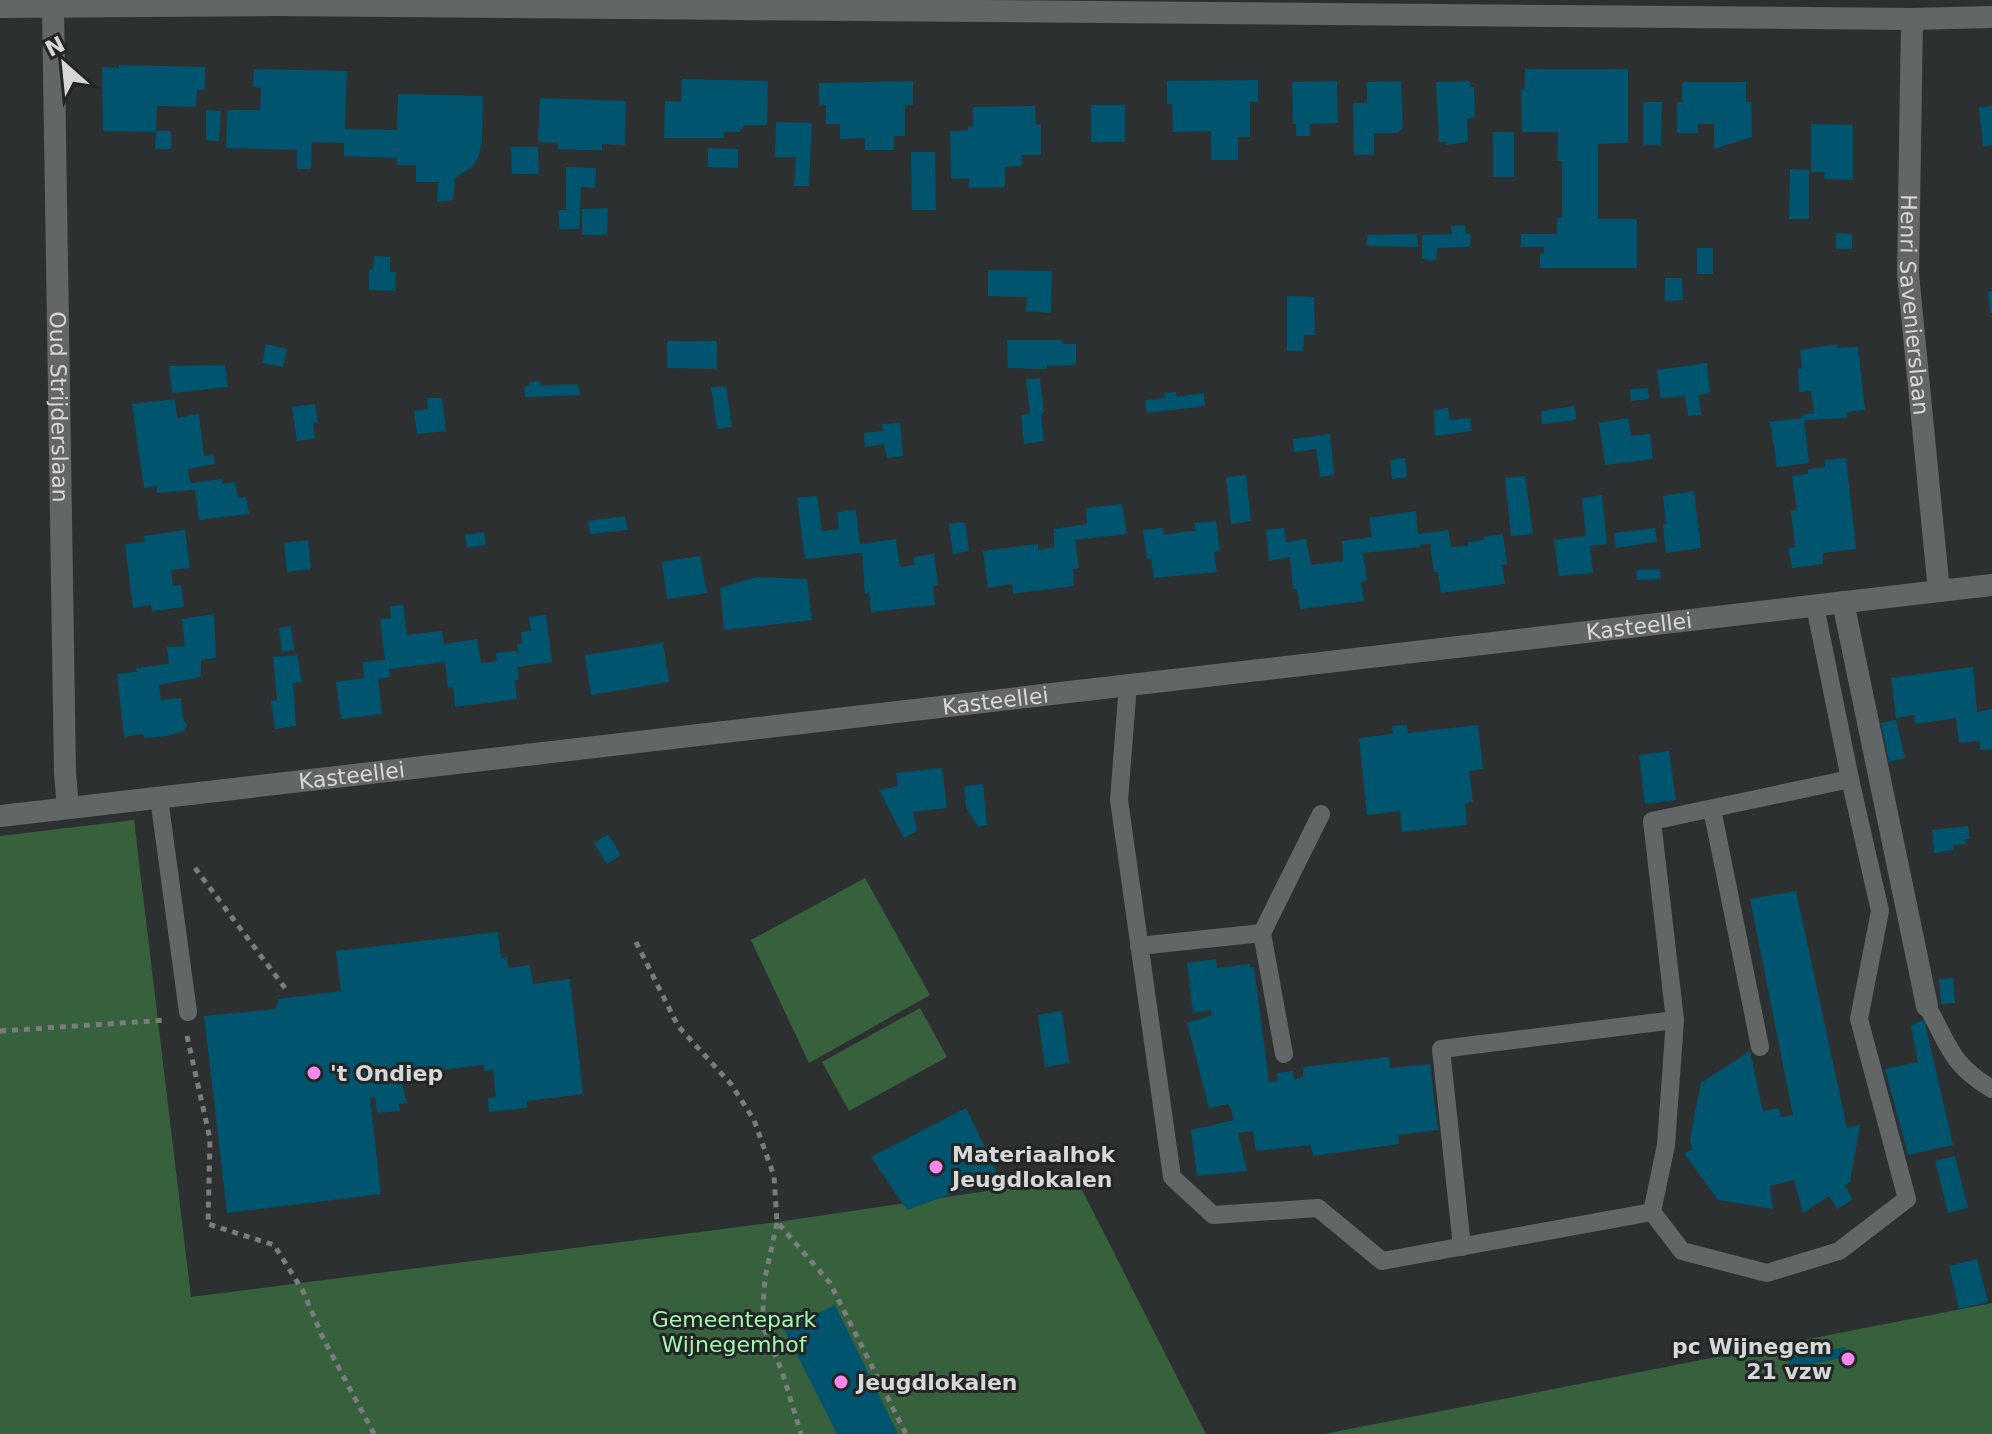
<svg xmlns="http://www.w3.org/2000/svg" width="1992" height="1434" font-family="'DejaVu Sans',sans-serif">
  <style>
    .green { fill: #37603d }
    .building { fill: #01546d }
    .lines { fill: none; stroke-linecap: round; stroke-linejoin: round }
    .path { stroke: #7a7d7d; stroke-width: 5; stroke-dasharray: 6 6; stroke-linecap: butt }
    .service { stroke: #626666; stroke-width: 18 }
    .minor { stroke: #626666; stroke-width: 22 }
    .tertiary { stroke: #626666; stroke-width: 22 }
    .poi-dot { fill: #f788eb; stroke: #232627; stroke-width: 3 }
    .labels { text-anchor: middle; stroke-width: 6; stroke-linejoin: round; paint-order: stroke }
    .street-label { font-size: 22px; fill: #d6d8d8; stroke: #232627 }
    .poi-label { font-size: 22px; font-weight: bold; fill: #d6d8d8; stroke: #232627; text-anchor: start }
    .park-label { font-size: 22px; fill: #a2f6ac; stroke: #232627 }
  </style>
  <rect width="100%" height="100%" fill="#2d3030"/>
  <g class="green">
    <path d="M134 820 191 1297 777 1222 1076 1178 1206 1434H0V836Z"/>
    <path d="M865 878 930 995 809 1063 751 940Z"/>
    <path d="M920 1008 947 1057 849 1111 822 1062Z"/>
    <path d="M1992 1303V1434H1324L1416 1416Z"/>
  </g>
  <g class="building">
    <path d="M119 65 205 67V90H197L196 107 157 106 156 131H171V149H155L156 132 103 131 102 67 119 68Z"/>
    <path d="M254 69 347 71 345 129 397 130 398 94 483 96 482 142 478 158 472 167 455 178 453 200 437 202 438 182H416V165H397V158L344 156V143L312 142 311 169H297V150L226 148 227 110H260L261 88 253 87Z"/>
    <path d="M1525 69H1628V143L1598 144V219H1637V268H1540V253L1544 254V247H1521V234H1557V218H1562V161H1557L1558 132H1522L1521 90 1525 89Z"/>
    <path d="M682 79 768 81 767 125H745L739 132H724V138H664L665 101 681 102Z"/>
    <path d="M1258 80V102H1250V137H1238V160H1211V131L1173 132 1172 104H1167V81Z"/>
    <path d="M913 81V105H905V136H894V150H865V138L840 139V124H826V105H819V83Z"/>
    <path d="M1337 81 1338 123 1310 124V136H1296V124H1293L1292 82Z"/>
    <path d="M1401 81 1403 128 1397 133H1374V155H1354L1353 103H1367V82Z"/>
    <path d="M1470 81V87H1474L1475 117 1467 119 1468 142 1446 145V142H1439L1436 82Z"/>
    <path d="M1682 82H1746V102H1751L1752 137 1714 149V124H1698V133H1677V102H1682Z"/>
    <path d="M540 98 626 101 625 145 602 144V150H581L558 149V143L538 142Z"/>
    <path d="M1643 102H1662L1661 145H1643Z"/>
    <rect x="1091" y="105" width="34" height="37"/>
    <path d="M1035 106 1036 125 1041 124V155H1022V166L1005 167V187L969 188V178L951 179 950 131 968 130V127L973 126V107Z"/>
    <path d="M1992 106V145L1983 146 1979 107Z"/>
    <path d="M206 110 221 111 219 141 206 140Z"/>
    <path d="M776 122 812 123 809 186H794L796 157H775Z"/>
    <path d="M1811 124 1853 125V180L1824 179 1825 172H1811Z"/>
    <rect x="1493" y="132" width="21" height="45"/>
    <path d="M511 147H538L539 174H512Z"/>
    <path d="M708 148 738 149V168L708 167Z"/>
    <path d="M911 152H935L936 210H912Z"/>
    <path d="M566 167 596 168 595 188 581 187 579 229H559V210H566Z"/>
    <path d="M1790 169 1809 170V219H1789Z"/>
    <path d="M608 208 607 235H582V209Z"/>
    <path d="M1465 225 1466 234H1471L1470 247 1437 248 1436 260 1422 259V235L1452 234 1451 226Z"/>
    <path d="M1836 233 1852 234V249H1836Z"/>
    <path d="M1417 234 1418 247 1367 246V235Z"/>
    <rect x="1697" y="248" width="16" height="26"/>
    <path d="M374 256 390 257V272H396L395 291 369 290V270L373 269Z"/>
    <path d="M988 270 1052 271 1051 313 1026 311 1027 297 988 296Z"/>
    <path d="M1665 278H1682L1683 300 1665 301Z"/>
    <path d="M1992 291V313H1990L1988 292Z"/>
    <path d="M1287 296 1314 297 1315 335H1304L1303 351H1287Z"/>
    <path d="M1007 340H1062L1063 344H1076V365L1047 366V369L1008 368Z"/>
    <path d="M667 341H717V369L667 368Z"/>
    <path d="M266 344 287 349 283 367 262 363Z"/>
    <path d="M1837 344 1838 348 1858 347 1865 410 1847 412V418L1804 420 1809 463 1777 467 1770 422 1802 418V415L1814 413 1811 391 1799 392 1798 369H1802L1800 350Z"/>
    <path d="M1707 363 1710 393 1699 395 1701 415 1688 416 1685 396 1660 398 1657 370Z"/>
    <path d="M225 365 228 387 172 393 169 366Z"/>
    <path d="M1040 378 1044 412 1041 414 1044 441 1024 444 1021 415 1030 414 1026 379Z"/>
    <path d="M540 381 541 386 578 384 580 395 525 397 524 386H530V382Z"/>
    <path d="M726 386 732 427 717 429 711 387Z"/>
    <path d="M1648 388 1649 399 1631 401 1630 389Z"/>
    <path d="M1176 392 1177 397 1204 393 1205 406 1147 413 1145 400 1165 398 1164 393Z"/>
    <path d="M427 398H442L446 431 417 434 414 411 428 409Z"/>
    <path d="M175 399 177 418 199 414 204 456 214 455 215 464 188 469 190 483 222 479V484L235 482 238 498 246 497 249 514 199 520 195 490 157 493V486L144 488 132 404Z"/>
    <path d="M315 404 318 423H313L315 438 297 441 292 407Z"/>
    <path d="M1575 406 1576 420 1542 424 1541 411Z"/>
    <path d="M1448 408 1450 420 1470 418 1472 431 1435 436 1434 410Z"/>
    <path d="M1628 418 1631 436 1650 434 1653 459 1605 465 1599 423Z"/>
    <path d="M900 423 903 456 887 458 884 444 865 447 864 433 883 431 882 424Z"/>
    <path d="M1330 434 1334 475 1320 477 1316 449 1294 452 1293 439Z"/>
    <path d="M1405 458 1407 477 1392 479 1390 460Z"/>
    <path d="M1846 458 1856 549 1823 553V564L1792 568 1788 548 1795 547 1791 511 1797 510 1792 476 1808 474V469L1825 467V460Z"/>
    <path d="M1246 475 1251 521 1231 524 1226 477Z"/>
    <path d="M1525 476 1533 534 1511 536 1505 478Z"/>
    <path d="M1694 491 1701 548 1666 553 1663 525 1666 524 1663 496Z"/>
    <path d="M1602 495 1607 544 1590 546 1593 573 1559 576 1554 540 1586 536 1582 498Z"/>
    <path d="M817 496 822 531 839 529 837 512 856 510 860 544 896 539 900 567 914 565V557L934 554 938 585 933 586 935 605 871 612 869 593 865 594 862 553 805 559 797 498Z"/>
    <path d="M1122 504 1127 534 1075 540 1079 568 1073 569 1074 586 1013 594 1012 584 988 588 983 551 1038 544V550L1054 547V529L1087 524 1086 508Z"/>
    <path d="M1416 511 1418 534 1448 530 1451 547 1468 546V542L1484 540V537L1503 534 1507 564 1502 565 1505 584 1441 593 1438 572H1434L1430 544 1420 545V547L1363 553 1367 581 1361 582 1364 601 1300 609 1297 589H1293L1290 557 1269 561 1266 530 1284 528 1286 542 1306 539 1311 565 1326 563 1343 561 1342 541 1372 537 1369 518Z"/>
    <path d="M625 516 628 530 590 534 588 521Z"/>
    <path d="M1216 521 1220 551 1214 552 1217 572 1154 578 1151 559H1147L1143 530 1163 528 1164 535 1181 532 1196 531 1194 523Z"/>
    <path d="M965 522 969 551 953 554 949 524Z"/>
    <path d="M1655 528 1657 542 1616 548 1614 533Z"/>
    <path d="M185 530 190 568 171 570 173 586 181 585 184 607 152 611 151 605 133 608 125 544 145 542 144 536Z"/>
    <path d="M484 532 486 545 467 548 465 535Z"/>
    <path d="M308 540 311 569 287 572 284 543Z"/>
    <path d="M700 556 707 593 667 599 662 562Z"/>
    <path d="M1660 569 1661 579 1637 580 1636 570Z"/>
    <path d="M757 577 807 579 812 620 724 630 720 588Z"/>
    <path d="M403 605 407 635 442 631 444 644 477 639 481 663 497 661 496 653 516 651 519 654 517 644H522L521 632 531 631 529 617 546 615 552 662 518 667 519 680H515L517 699 455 707 453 687 448 688 445 662 389 669 390 677 378 679 382 714 341 719 336 682 364 678 363 662 385 660 380 619 391 618 390 606Z"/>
    <path d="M214 614 216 658 201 660V677L159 685 161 700 181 698 183 718 187 726 184 731 168 736 144 738 143 734 124 737 117 674 137 672 136 668 169 664 167 647 185 646 182 619Z"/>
    <path d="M291 626 294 650 282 652 279 628Z"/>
    <path d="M663 643 669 682 591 695 585 655Z"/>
    <path d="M297 655 302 682 293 683 296 726 275 729 271 701 277 700 273 657Z"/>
    <path d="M1973 667 1977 712 1992 709V749L1980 750V741L1959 743 1956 718 1915 724 1914 715 1896 718 1891 678Z"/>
    <path d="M1896 720 1905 758 1889 762 1881 723Z"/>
    <path d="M1407 725 1408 733 1478 725 1483 769 1469 771 1473 802 1465 803 1467 825 1402 832 1400 811 1367 815 1359 738 1393 734 1392 726Z"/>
    <path d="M1669 751 1676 800 1645 804 1639 755Z"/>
    <path d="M942 768 947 808 913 812 917 831 904 838 879 790 898 786 896 773Z"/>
    <path d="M983 784 987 825 978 827 966 807 964 786Z"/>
    <path d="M1968 826 1970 839H1965L1966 844 1953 845 1954 850 1934 853 1932 830Z"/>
    <path d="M608 834 621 855 607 864 594 843Z"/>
    <path d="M1796 891 1847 1128 1860 1125 1850 1182 1845 1186 1853 1199 1837 1209 1829 1196 1803 1213 1794 1180 1770 1186 1773 1209 1718 1200 1684 1153 1692 1150 1690 1139 1701 1083 1750 1051 1763 1111 1779 1108 1781 1117 1793 1115 1750 899Z"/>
    <path d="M498 932 501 958 507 957 508 968 530 965 533 984 570 979 583 1094 527 1101V1108L489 1112 488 1098 496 1097 493 1070 484 1071V1065L400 1075 407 1103 399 1104 400 1111 377 1113 375 1097 370 1098 381 1194 227 1213 204 1016 276 1009 278 999 341 991 336 951Z"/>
    <path d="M1216 959 1217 968 1250 964V968L1254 967 1269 1082 1277 1081V1073L1293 1071 1294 1080 1303 1077V1067L1389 1057 1390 1068 1430 1064 1438 1130 1398 1135 1399 1144 1313 1156 1311 1145 1256 1151 1253 1131 1238 1133 1247 1171 1197 1176 1191 1130 1234 1120 1229 1104 1209 1108 1187 1023 1212 1015 1211 1010 1193 1013 1187 963Z"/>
    <path d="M1953 978 1955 1003 1941 1004 1939 979Z"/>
    <path d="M1062 1011 1069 1063 1045 1067 1038 1015Z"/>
    <path d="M1924 1019 1953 1145 1908 1155 1885 1069 1918 1062 1911 1026Z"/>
    <path d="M966 1108 999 1177 907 1210 871 1157Z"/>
    <path d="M1955 1156 1968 1208 1948 1213 1935 1161Z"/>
    <path d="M1977 1259 1988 1302 1959 1309 1949 1266Z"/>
    <path d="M835 1305 898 1434H837L784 1329Z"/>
    <path d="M1845 1347 1847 1357 1790 1368 1788 1358Z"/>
  </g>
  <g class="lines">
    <g class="path">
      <path d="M195 868 285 988"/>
      <path d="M636 942 678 1026 731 1084 754 1120 774 1176 777 1222 830 1283 906 1434"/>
      <path d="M0 1031 167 1020"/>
      <path d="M187 1036 210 1139 208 1224 274 1245 303 1291 323 1338 374 1434"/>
      <path d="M777 1223 765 1278 762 1324 782 1371 801 1434"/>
    </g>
    <g class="service">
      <path d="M1128 684 1119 800 1172 1177 1213 1215 1318 1208 1382 1261 1652 1212 1666 1145 1675 1020 1652 821 1850 779 1815 606"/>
      <path d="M159 798 188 1012"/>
      <path d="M1712 809 1760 1047"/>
      <path d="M1262 933 1284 1054"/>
      <path d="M1139 946 1262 933 1321 814"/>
      <path d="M1927 1006C1949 1045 1950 1064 1992 1089"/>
      <path d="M1652 1212 1682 1251 1767 1273 1839 1251 1907 1199 1859 1019 1880 911 1850 779"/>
      <path d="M1462 1247 1441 1049 1675 1020"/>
    </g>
    <g class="minor">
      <path id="s1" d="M53 7 65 773 68 808"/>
      <path id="s2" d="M1912 19 1908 274 1939 591"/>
      <path d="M1843 602 1927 1006"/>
      <path id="s3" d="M0 816 1992 585"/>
    </g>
    <path class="tertiary" d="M0 7 275 5 1912 19 1992 17"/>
  </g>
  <g class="poi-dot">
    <circle cx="314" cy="1073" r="8"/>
    <circle cx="936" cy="1167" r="8"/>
    <circle cx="1848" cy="1359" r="8"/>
    <circle cx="841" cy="1382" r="8"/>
  </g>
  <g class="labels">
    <g class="street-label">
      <text dy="8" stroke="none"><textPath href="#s2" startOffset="286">Henri Savenierslaan</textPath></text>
      <text dy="8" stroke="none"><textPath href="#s1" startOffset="400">Oud Strijderslaan</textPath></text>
      <text dy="8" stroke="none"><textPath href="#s3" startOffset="1650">Kasteellei</textPath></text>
      <text dy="8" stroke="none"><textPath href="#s3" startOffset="1002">Kasteellei</textPath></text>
      <text dy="8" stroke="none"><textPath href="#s3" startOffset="354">Kasteellei</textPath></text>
    </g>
    <g class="poi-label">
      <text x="330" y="1081">'t Ondiep</text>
      <text x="952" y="1162">Materiaalhok<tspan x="952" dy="25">Jeugdlokalen</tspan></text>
      <text x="1832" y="1354" text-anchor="end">pc Wijnegem<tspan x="1832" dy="25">21 vzw</tspan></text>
      <text x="857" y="1390">Jeugdlokalen</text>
    </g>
    <g class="park-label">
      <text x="734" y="1327">Gemeentepark<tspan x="734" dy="25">Wijnegemhof</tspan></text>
    </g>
  </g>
  <g transform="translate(64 64) rotate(333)" stroke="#232627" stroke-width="6" paint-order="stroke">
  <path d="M0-6L14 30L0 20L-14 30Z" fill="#d6d8d8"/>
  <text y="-12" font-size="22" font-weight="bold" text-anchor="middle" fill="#d6d8d8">N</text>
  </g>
</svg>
